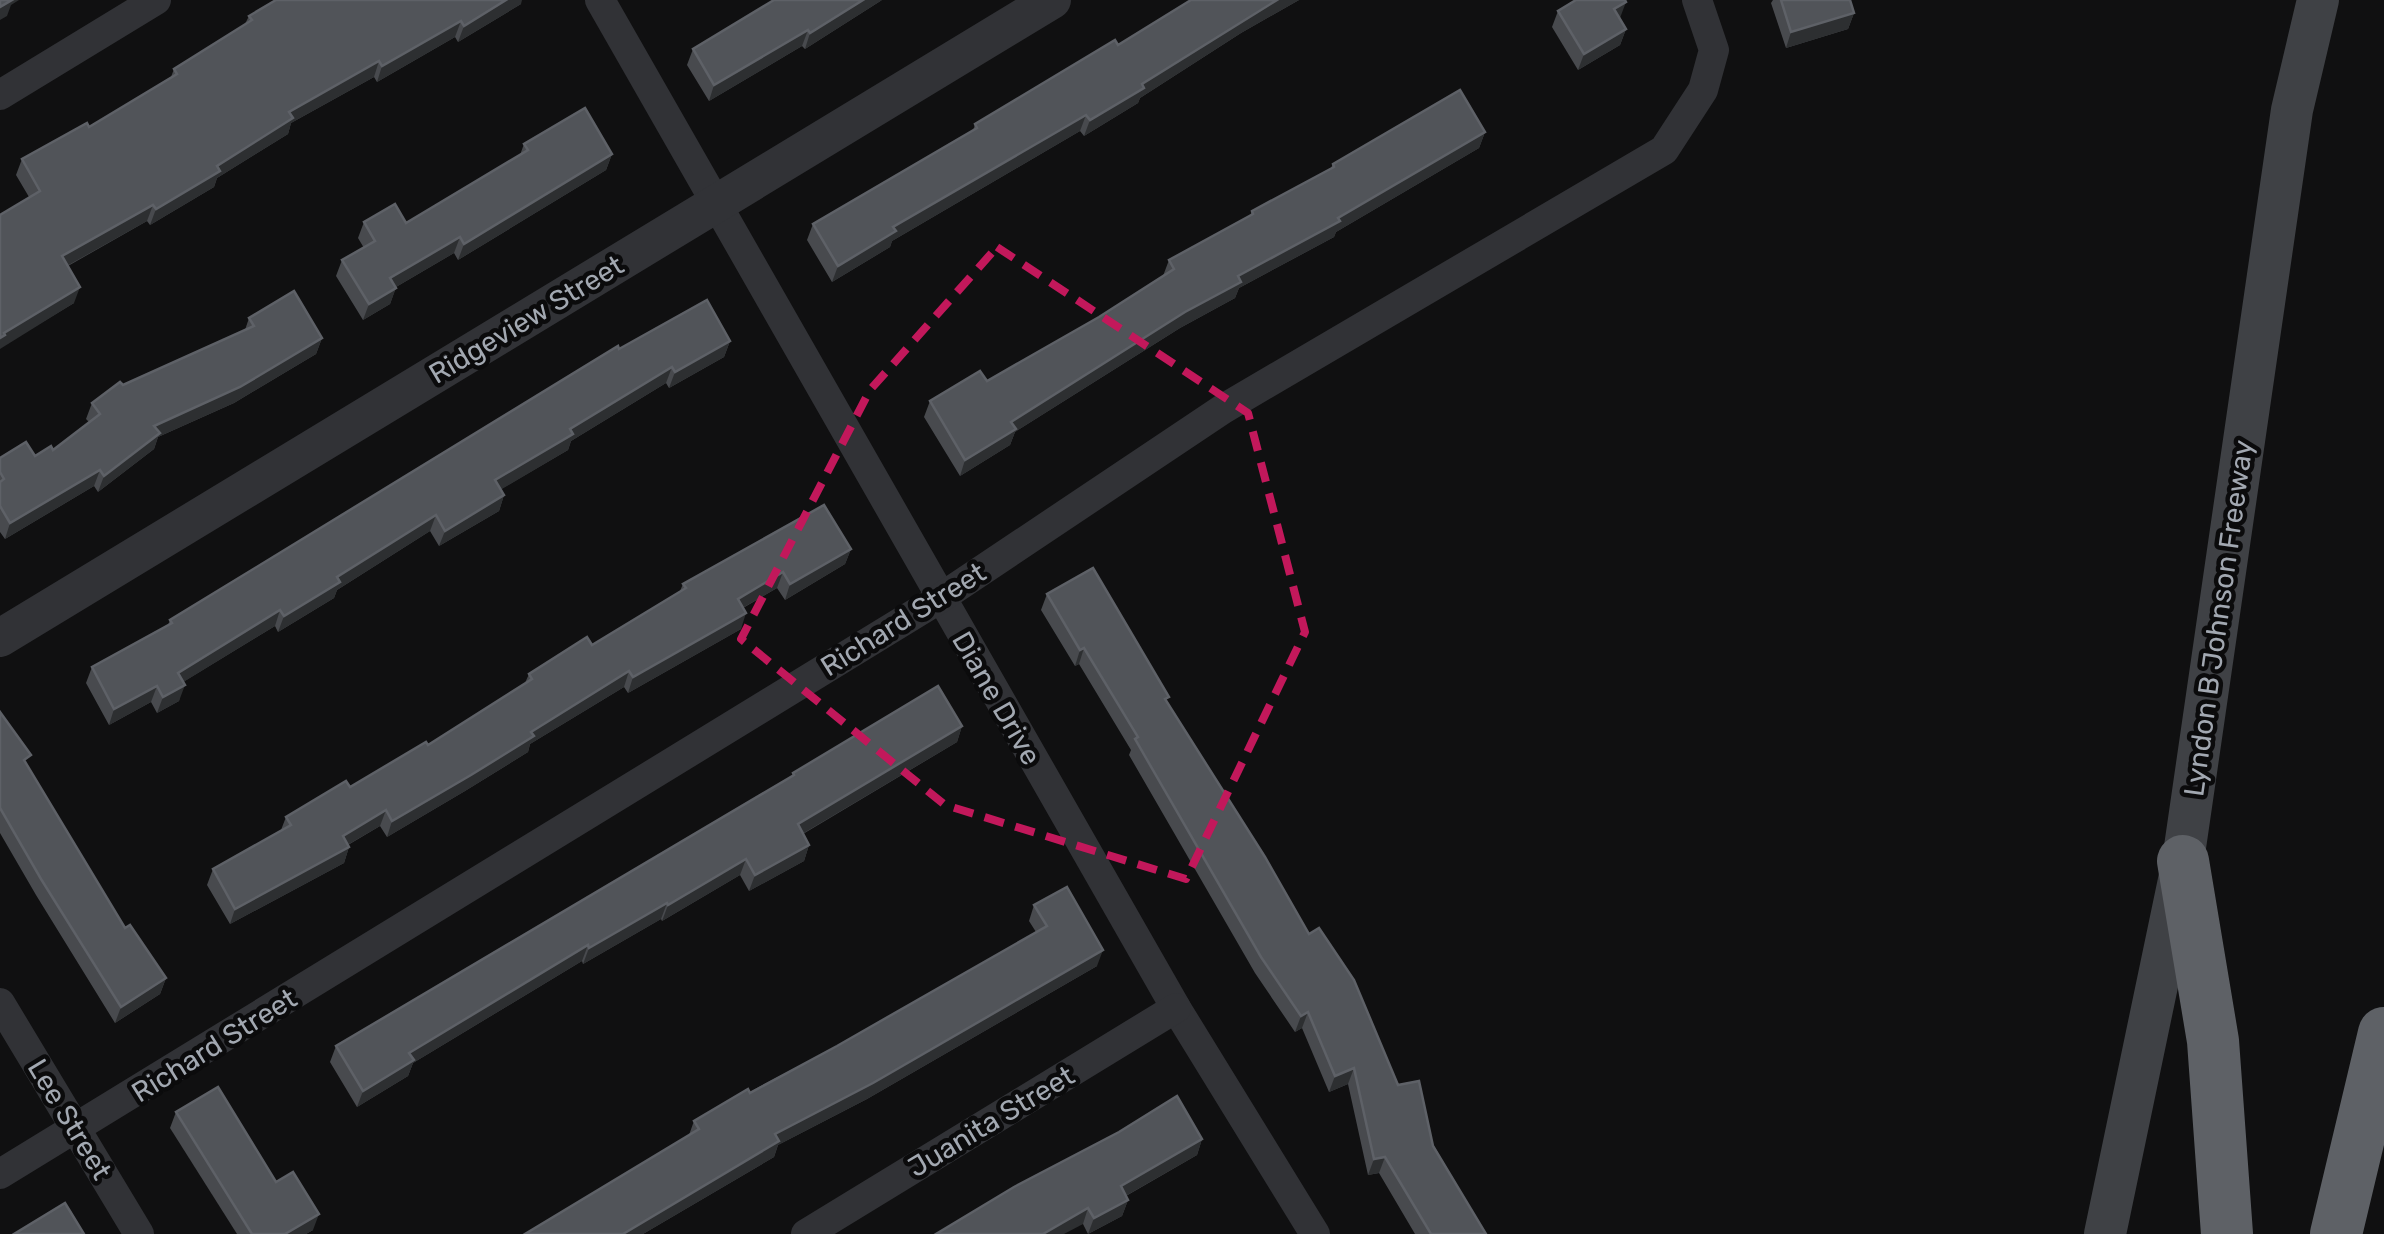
<svg xmlns="http://www.w3.org/2000/svg" width="2384" height="1234" font-family="Rubik,sans-serif">
  <style>
    .lines { fill: none; stroke-linecap: round; stroke-linejoin: round }
    .minor { stroke: #313236; stroke-width: 30 }
    .tertiary { stroke: #313236; stroke-width: 38 }
    .secondary { stroke: #3f4145; stroke-width: 42 }
    .motorway { stroke: #5e6166; stroke-width: 52 }
    .wall { fill: #484a4e }
    .shaded-wall { fill: #2d2f31 }
    .building { fill: #515459; stroke: #5e6167; stroke-width: 2.5 }
    .marked { fill: none; stroke: #c2185b; stroke-width: 8; stroke-dasharray: 20 12; stroke-linejoin: round }
    .labels { text-anchor: middle; stroke-width: 9; stroke-linejoin: round; paint-order: stroke }
    .street-label { font-size: 28px; fill: #a2a8b1; stroke: #0b0b0c }
  </style>
  <rect width="100%" height="100%" fill="#101011"/>
  <g class="lines">
    <g class="minor">
      <path d="M600 0 1176 1008 1315 1234"/>
      <path d="M0 95 156 0"/>
      <path d="M0 1003 139 1234"/>
      <path d="M0 1174 939 599 1223 409 1664 150 1703 90 1714 50 1697 0"/>
      <path d="M806 1234 1176 1008"/>
    </g>
    <path class="tertiary" d="M0 638 1052 0"/>
    <path class="secondary" d="M2105 1234 2183 861 2292 110 2318 0"/>
    <g class="motorway">
      <path d="M2183 861 2213 1041 2227 1234"/>
      <path d="M2336 1234 2384 1033"/>
    </g>
  </g>
  <g class="wall">
    <path d="M882 0 805 49 802 46 709 101 687 65 693 49Z"/>
    <path d="M1191 0H1299L1241 33 1140 98 1138 103 1084 136 1080 131 892 241 890 247 832 282 807 240 813 224 973 131 975 124 1118 45Z"/>
    <path d="M1773 0H1850L1854 13 1848 29 1786 48 1771 3Z"/>
    <path d="M521 4 458 42 455 37 377 82 374 77 291 123 288 134 217 178 214 187 150 225 147 221 68 266 74 303 1 347 29 197 16 175 22 159 89 127 171 77 174 69 245 24 249 16Z"/>
    <path d="M1558 11 1620 19 1626 29 1620 45 1578 70 1552 27Z"/>
    <path d="M1485 132 1479 148 1336 232 1334 237 1239 288 1235 298 1180 328 1015 432 1010 445 960 476 924 417 930 401 987 381 1099 317 1163 276 1169 260 1250 216 1252 211 1331 168 1333 164Z"/>
    <path d="M524 144 612 154 606 170 458 260 454 253 396 287 390 304 363 320 336 276 342 260 364 248 358 238 364 222 406 223 520 155Z"/>
    <path d="M249 318 322 338 316 354 234 403 158 437 154 449 98 492 94 486 5 539 0 532V458L35 456 53 450 89 422 86 419 92 403 123 385 245 330Z"/>
    <path d="M730 341 724 357 669 388 666 383 571 441 568 450 501 489 504 495 499 511 439 546 430 531 337 590 334 598 278 632 275 626 183 682 179 701 157 713 151 702 109 725 86 683 92 667 168 625 170 620 619 349Z"/>
    <path d="M851 549 845 564 785 600 777 588 743 608 741 629 628 693 624 687 530 744 528 752 465 791 387 837 380 826 348 845 349 847 344 863 230 924 207 885 213 869 281 830 286 817 350 787 428 745 525 683 529 674 592 645 680 591 683 584Z"/>
    <path d="M1047 594 1167 702 1309 934 1486 1234H1415L1379 1173 1368 1175 1348 1084 1329 1092 1302 1028 1295 1032 1255 973 1129 755 1131 750 1079 664 1075 666 1041 610Z"/>
    <path d="M0 712 27 766 125 928 166 978 160 994 115 1023 36 895 0 833Z"/>
    <path d="M962 726 957 742 803 834 809 845 804 861 749 891 740 875 662 921 661 919 583 964 582 961 413 1063 408 1076 357 1107 330 1062 336 1046 792 777 793 773Z"/>
    <path d="M1034 905 1097 966 867 1099 778 1145 774 1157 643 1234H525L689 1135 694 1121 837 1046 1036 932 1029 921Z"/>
    <path d="M176 1112 276 1182 313 1230 306 1234H237L170 1128Z"/>
    <path d="M1202 1139 1197 1155 1126 1196 1128 1200 1122 1216 1088 1234 1083 1224 936 1234Z"/>
  </g>
  <g class="shaded-wall">
    <path d="M7 0H19L11 5 7 16 0 20V7Z"/>
    <path d="M506 0H522L521 4 458 42 464 26Z"/>
    <path d="M863 0H882L805 49 810 33Z"/>
    <path d="M1277 0H1299L1241 33 1140 98 1138 103 1084 136 1090 120 1142 84Z"/>
    <path d="M1626 2 1620 18 1608 25 1614 9Z"/>
    <path d="M1854 13 1848 29 1786 48 1791 32Z"/>
    <path d="M461 21 455 37 377 82 382 66Z"/>
    <path d="M1626 29 1620 45 1578 70 1584 54Z"/>
    <path d="M808 30 802 46 709 101 714 85Z"/>
    <path d="M379 61 374 77 291 123 288 134 217 178 214 187 150 225 156 209 289 112Z"/>
    <path d="M1086 115 1080 131 892 241 890 247 832 282 838 266 893 227Z"/>
    <path d="M1485 132 1479 148 1336 232 1334 237 1239 288 1235 298 1180 328 1015 432 1010 445 960 476 965 460 1011 422 1238 276Z"/>
    <path d="M612 154 606 170 458 260 464 244Z"/>
    <path d="M153 205 147 221 56 272 62 256Z"/>
    <path d="M460 237 454 253 384 294 390 278Z"/>
    <path d="M80 287 74 303 0 349V338L4 333Z"/>
    <path d="M396 288 390 304 363 320 369 304Z"/>
    <path d="M322 338 316 354 234 403 158 437 154 449 98 492 104 476 154 426Z"/>
    <path d="M730 341 724 357 669 388 675 372Z"/>
    <path d="M672 367 666 383 571 441 568 450 490 496 495 480 570 429Z"/>
    <path d="M100 470 94 486 5 539 10 523Z"/>
    <path d="M504 495 499 511 439 546 445 531Z"/>
    <path d="M436 515 430 531 337 590 334 598 278 632 284 616 337 577Z"/>
    <path d="M851 549 845 564 785 600 790 584Z"/>
    <path d="M783 572 777 588 732 614 738 599Z"/>
    <path d="M280 610 275 626 172 689 178 673Z"/>
    <path d="M746 613 741 629 628 693 633 677Z"/>
    <path d="M1084 648 1079 664 1075 666 1080 650Z"/>
    <path d="M629 671 624 687 530 744 528 752 465 791 387 837 392 821 531 732Z"/>
    <path d="M185 685 179 701 157 713 163 697Z"/>
    <path d="M157 686 151 702 109 725 114 709Z"/>
    <path d="M962 726 957 742 792 840 798 824Z"/>
    <path d="M386 810 380 826 337 851 343 836Z"/>
    <path d="M809 845 804 861 749 891 755 875Z"/>
    <path d="M349 847 344 863 230 924 235 909Z"/>
    <path d="M746 859 740 875 662 921 668 905Z"/>
    <path d="M667 903 661 919 583 964 589 948Z"/>
    <path d="M588 945 582 961 413 1063 408 1076 357 1107 363 1091 409 1053Z"/>
    <path d="M1103 950 1097 966 867 1099 778 1145 774 1157 643 1234H623L775 1134Z"/>
    <path d="M166 978 160 994 115 1023 121 1007Z"/>
    <path d="M1308 1012 1302 1028 1295 1032 1301 1016Z"/>
    <path d="M1354 1068 1348 1084 1329 1092 1335 1076Z"/>
    <path d="M1202 1139 1197 1155 1115 1202 1121 1186Z"/>
    <path d="M1385 1157 1379 1173 1368 1175 1374 1159Z"/>
    <path d="M1128 1200 1122 1216 1088 1234 1094 1218Z"/>
    <path d="M1088 1208 1083 1224 1064 1234H1042Z"/>
    <path d="M319 1214 313 1230 306 1234H285Z"/>
  </g>
  <g class="building">
    <path d="M0 0H12L0 7Z"/>
    <path d="M276 0H506L464 26 461 21 382 66 379 61 289 112 293 118 217 166 220 171 156 209 153 205 62 256 80 287 4 333 5 335 0 338V215L40 191 22 159 87 123 89 127 177 74 174 69 252 20 249 16Z"/>
    <path d="M774 0H863L810 33 808 30 714 85 693 49Z"/>
    <path d="M1191 0H1277L1142 84 1144 88 1090 120 1086 115 893 227 896 231 838 266 813 224 977 128 975 124 1115 40 1118 45Z"/>
    <path d="M1576 0H1625L1626 2 1614 9 1626 29 1584 54 1558 11Z"/>
    <path d="M1781 0H1850L1854 13 1791 32Z"/>
    <path d="M1460 90 1485 132 1338 218 1340 221 1238 276 1241 282 1185 312 1011 422 1016 429 965 460 930 401 980 371 987 381 1099 317 1174 269 1169 260 1253 214 1252 211 1334 167 1333 164Z"/>
    <path d="M585 108 612 154 464 244 460 237 390 278 396 288 369 304 342 260 375 241 364 222 395 204 406 223 528 150 524 144Z"/>
    <path d="M294 291 322 338 240 387 154 426 160 433 104 476 100 470 10 523 0 506V482L4 479 0 472V458L26 442 35 456 51 446 53 450 100 414 92 403 120 382 123 385 254 326 249 318Z"/>
    <path d="M707 300 730 341 675 372 672 367 570 429 573 434 495 480 504 495 445 531 436 515 337 577 340 582 284 616 280 610 178 673 185 685 163 697 157 686 114 709 92 667 172 623 170 620 618 346 619 349Z"/>
    <path d="M824 505 851 549 790 584 783 572 738 599 746 613 633 677 629 671 531 732 534 736 471 775 392 821 386 810 343 836 349 847 235 909 213 869 291 825 286 817 346 781 350 787 426 742 428 745 532 679 529 674 587 637 592 645 686 588 683 584Z"/>
    <path d="M1093 568 1169 697 1165 699 1265 857 1309 934 1319 928 1354 980 1398 1085 1419 1081 1433 1146 1486 1234H1431L1385 1157 1374 1159 1354 1068 1335 1076 1308 1012 1301 1016 1261 957 1135 739 1138 737 1084 648 1080 650 1047 594Z"/>
    <path d="M938 686 962 726 798 824 809 845 755 875 746 859 668 905 667 903 589 948 588 945 409 1053 414 1060 363 1091 336 1046 794 775 793 773Z"/>
    <path d="M0 712 31 755 24 760 125 928 130 925 166 978 121 1007 41 879 0 808Z"/>
    <path d="M1067 887 1103 950 873 1083 775 1134 779 1141 623 1234H525L699 1129 694 1121 748 1089 750 1093 837 1046 1047 926 1034 905Z"/>
    <path d="M218 1087 276 1182 293 1172 319 1214 285 1234H252L176 1112Z"/>
    <path d="M1177 1096 1202 1139 1121 1186 1128 1200 1094 1218 1088 1208 1043 1234H936L1014 1187 1119 1132Z"/>
    <path d="M65 1203 84 1234H14Z"/>
  </g>
  <path class="marked" d="M997 247 1248 413 1305 632 1186 879 945 805 741 639 870 390Z"/>
  <g class="labels">
    <g class="street-label">
      <text transform="translate(526 319) rotate(-31)" y="10">Ridgeview Street</text>
      <text transform="translate(2218 618) rotate(-82)" y="10">Lyndon B Johnson Freeway</text>
      <text transform="translate(903 619) rotate(-32)" y="10">Richard Street</text>
      <text transform="translate(997 698) rotate(60)" y="10">Diane Drive</text>
      <text transform="translate(214 1045) rotate(-32)" y="10">Richard Street</text>
      <text transform="translate(70 1119) rotate(59)" y="10">Lee Street</text>
      <text transform="translate(991 1121) rotate(-31)" y="10">Juanita Street</text>
    </g>
  </g>
</svg>
